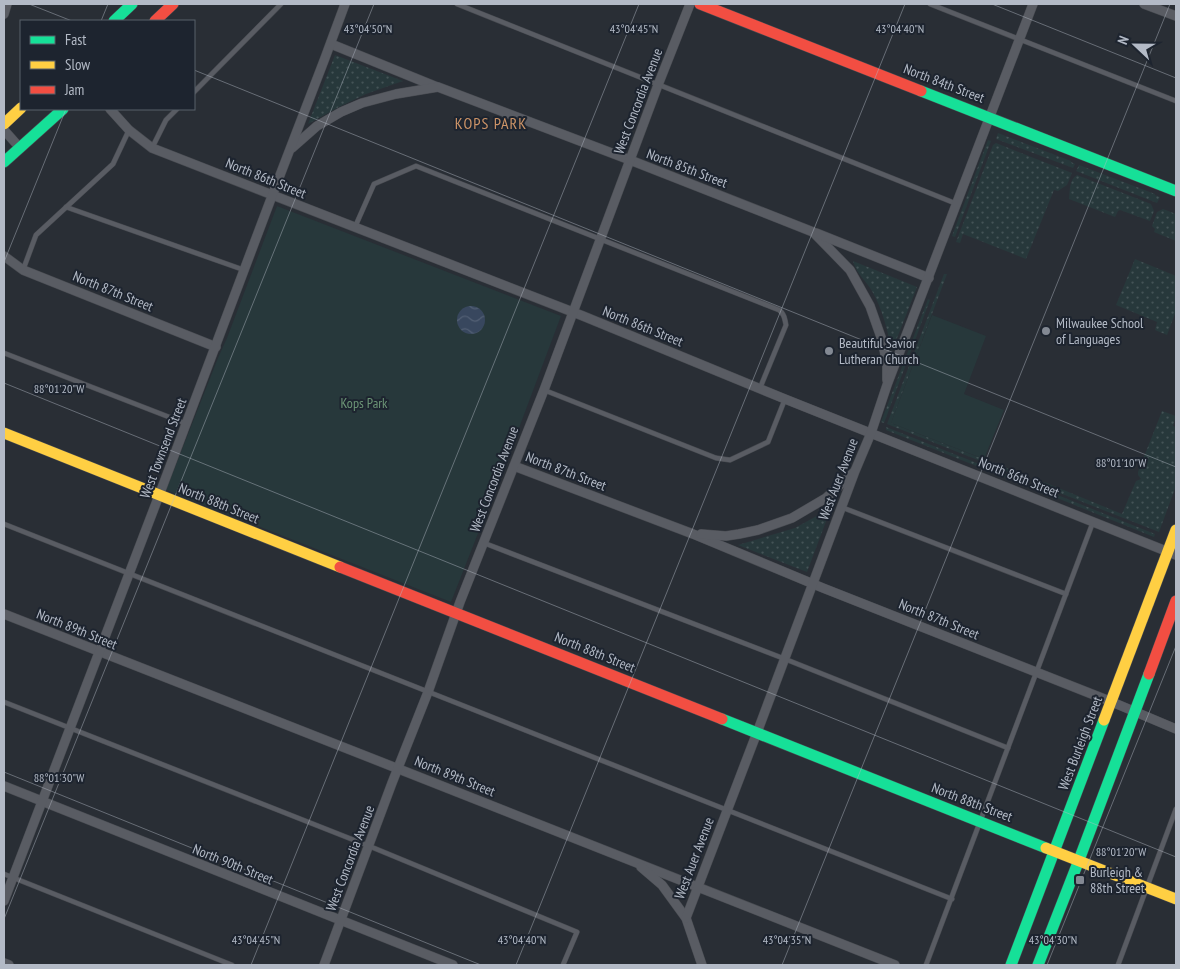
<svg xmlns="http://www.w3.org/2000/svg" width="1180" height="969" font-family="'PT Sans Narrow',sans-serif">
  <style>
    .grass { fill: url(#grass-dots) }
    .park { fill: #27383b }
    .water { fill: url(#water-waves) }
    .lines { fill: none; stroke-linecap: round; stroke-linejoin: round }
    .lane-casing { stroke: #474a50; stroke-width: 5.5 }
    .street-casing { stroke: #474a50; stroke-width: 10 }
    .fast-casing { stroke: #474a50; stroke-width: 12 }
    .slow-casing { stroke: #474a50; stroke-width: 12 }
    .jam-casing { stroke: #474a50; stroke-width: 12 }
    .lane { stroke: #595c63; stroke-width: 4.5 }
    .street { stroke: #595c63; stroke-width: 9 }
    .fast { stroke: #16e098; stroke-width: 11 }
    .slow { stroke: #ffcf43; stroke-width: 11 }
    .jam { stroke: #f24e42; stroke-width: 11 }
    .ticks { fill: none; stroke: #b3bac6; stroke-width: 1; stroke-opacity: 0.45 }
    .poi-dot { fill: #838993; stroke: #1d242f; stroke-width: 2 }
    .labels { text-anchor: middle; stroke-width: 4; stroke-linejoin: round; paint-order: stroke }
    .street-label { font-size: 14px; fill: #b3bac6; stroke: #1d242f }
    .poi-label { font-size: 14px; fill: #b3bac6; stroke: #1d242f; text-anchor: start }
    .park-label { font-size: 14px; fill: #6c9576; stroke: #1d242f }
    .quarter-label { font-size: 16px; letter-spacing: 1px; fill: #cd9467; stroke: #1d242f }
    .ticks-label { font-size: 12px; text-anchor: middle; fill: #b3bac6; stroke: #1d242f; stroke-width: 4; stroke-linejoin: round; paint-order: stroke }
  </style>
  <defs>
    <pattern id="grass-dots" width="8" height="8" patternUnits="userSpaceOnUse" patternTransform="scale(1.25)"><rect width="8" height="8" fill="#27383b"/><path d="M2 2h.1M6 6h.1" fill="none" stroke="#445356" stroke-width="1.8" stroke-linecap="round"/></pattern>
    <pattern id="water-waves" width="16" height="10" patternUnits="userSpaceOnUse" patternTransform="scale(1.25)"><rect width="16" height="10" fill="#38475e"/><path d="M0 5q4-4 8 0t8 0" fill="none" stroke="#525f74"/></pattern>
  </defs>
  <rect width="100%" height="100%" fill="#292e35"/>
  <g class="grass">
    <path d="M335 55 403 81 366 94 339 107 308 124Z"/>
    <path d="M998 133 1071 161V162L1075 164 1073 168 996 139Z"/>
    <path d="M988 140 991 141 955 237 952 236Z"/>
    <path d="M996 143 1072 173 1067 185 1058 191 1054 190 1026 259 963 234 960 243 956 242 993 145Z"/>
    <path d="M1079 165 1155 194V195L1160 197 1157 203 1076 171Z"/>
    <path d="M1077 175 1151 204 1154 211 1150 221 1120 210 1118 211 1115 217 1069 199C1070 190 1069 180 1077 175Z"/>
    <path d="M1163 209 1176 214V241L1154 232 1155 229 1152 226 1157 212Z"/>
    <path d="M1135 259 1176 276V311L1167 335 1155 330 1157 322 1116 305Z"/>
    <path d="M853 261 917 287 892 351C887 330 883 310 872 291 866 281 856 273 853 261Z"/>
    <path d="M944 274H947L891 423 1019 473 1018 476 887 424Z"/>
    <path d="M928 299 930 300 884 423 881 422Z"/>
    <path d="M1162 411 1176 416 1173 426 1176 427V486L1159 532 1042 486 1044 482 1122 514 1136 481 1141 479 1138 475V472Z"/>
    <path d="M886 427 1012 477 1009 479 886 430Z"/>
    <path d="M1045 490 1155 534 1154 537 1047 494Z"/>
    <path d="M831 508 807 572 738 545 795 528Z"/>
  </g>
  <g class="park">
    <path d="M277 206 561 316 510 452 451 602 166 490 218 358 227 338Z"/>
    <path d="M932 315 986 336 964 394 1004 410 984 459 891 423Z"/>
  </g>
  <circle class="water" cx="471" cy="320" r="14"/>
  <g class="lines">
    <defs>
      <g id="lane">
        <path d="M457 4 957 204"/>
        <path d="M930 4 1176 101"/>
        <path d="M194 92 281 4"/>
        <path d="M152 148 166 120 177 109"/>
        <path d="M66 207 244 270"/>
        <path d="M355 227 374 184 416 166 779 310C784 313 785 319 786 325L760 388"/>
        <path d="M23 270 36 235 113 164 129 130"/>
        <path d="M4 353 187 424"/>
        <path d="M544 390 716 458 730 460 768 442 785 399"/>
        <path d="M841 507 1066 594"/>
        <path d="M4 524 952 899"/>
        <path d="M484 543 785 659 1008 748"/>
        <path d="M4 702 369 846 577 932 563 965"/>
        <path d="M4 874 232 965"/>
        <path d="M926 965 1093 522"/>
        <path d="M1118 965 1176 809"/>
      </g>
      <g id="street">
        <path d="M1144 4 1176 16"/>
        <path d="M4 14 7 4"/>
        <path d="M331 44 437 87"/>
        <path d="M110 109 129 130 152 148 583 316 785 399 1176 555"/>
        <path d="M4 130 20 148"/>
        <path d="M292 148 317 126 341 112 362 103 396 94 438 87 630 160 813 232 850 270 870 306 882 340 887 364V380"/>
        <path d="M816 233 929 278"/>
        <path d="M4 256 23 270 216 347"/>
        <path d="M514 466 693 534 823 588 1112 702 1176 729"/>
        <path d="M701 534 726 536 739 534 758 530 792 518 826 498 853 473"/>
        <path d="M4 614 409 773 895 965"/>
        <path d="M4 786 453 965"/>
        <path d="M641 867 662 885 686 918 702 965"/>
        <path d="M4 901 163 485 272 196 325 58 345 4"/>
        <path d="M686 918 761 722 855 471 871 433 887 385 1033 4"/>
        <path d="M4 963 9 965"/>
        <path d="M324 965 392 783 428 692 460 602 544 390 658 85 690 4"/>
      </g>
      <g id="fast">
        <path d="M114 21 132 4"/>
        <path d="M921 91 1176 191"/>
        <path d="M4 162 63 109"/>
        <path d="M722 719 1046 848"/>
        <path d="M1011 965 1104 720"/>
        <path d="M1038 965 1079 860 1149 674"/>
      </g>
      <g id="slow">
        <path d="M4 124 21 108"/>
        <path d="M4 433 340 567"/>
        <path d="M1104 720 1176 530"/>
        <path d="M1046 848 1176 899"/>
      </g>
      <g id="jam">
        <path d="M700 4 921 91"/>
        <path d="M155 21 173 4"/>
        <path d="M340 567 722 719"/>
        <path d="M1149 674 1176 601"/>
      </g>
    </defs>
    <use href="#lane" class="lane-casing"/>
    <use href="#street" class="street-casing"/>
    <use href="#fast" class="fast-casing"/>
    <use href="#slow" class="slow-casing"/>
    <use href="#jam" class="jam-casing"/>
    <use href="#lane" class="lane"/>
    <use href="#street" class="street"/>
    <use href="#fast" class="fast"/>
    <use href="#slow" class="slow"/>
    <use href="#jam" class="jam"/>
  </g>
  <path class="ticks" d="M29 4 72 21M992 4 1176 78M101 21 108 4M194 70 1176 467M4 262 66 109M4 383 1176 857M4 772 481 965M4 919 374 4M251 965 639 4M516 965 905 4M782 965 1170 4M1047 965 1176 646"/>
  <g class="poi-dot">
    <circle cx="1046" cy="331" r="5"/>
    <circle cx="829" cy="351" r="5"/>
    <rect x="1075" y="875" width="10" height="10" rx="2.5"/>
  </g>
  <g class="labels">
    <g class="street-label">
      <text transform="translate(944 83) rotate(21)" y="5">North 84th Street</text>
      <text transform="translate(638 101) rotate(-69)" y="5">West Concordia Avenue</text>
      <text transform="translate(687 168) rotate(21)" y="5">North 85th Street</text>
      <text transform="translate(266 178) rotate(22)" y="5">North 86th Street</text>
      <text transform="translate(113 291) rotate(22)" y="5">North 87th Street</text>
      <text transform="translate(643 326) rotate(22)" y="5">North 86th Street</text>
      <text transform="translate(163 448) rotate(-69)" y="5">West Townsend Street</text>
      <text transform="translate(566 471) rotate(21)" y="5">North 87th Street</text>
      <text transform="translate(1019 477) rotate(22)" y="5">North 86th Street</text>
      <text transform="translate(494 479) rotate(-69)" y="5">West Concordia Avenue</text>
      <text transform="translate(838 479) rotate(-69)" y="5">West Auer Avenue</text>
      <text transform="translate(219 503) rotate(22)" y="5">North 88th Street</text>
      <text transform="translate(939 619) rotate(22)" y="5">North 87th Street</text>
      <text transform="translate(77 629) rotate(22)" y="5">North 89th Street</text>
      <text transform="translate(595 652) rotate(22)" y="5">North 88th Street</text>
      <text transform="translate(1080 743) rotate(-69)" y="5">West Burleigh Street</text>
      <text transform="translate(455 776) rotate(22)" y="5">North 89th Street</text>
      <text transform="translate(972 802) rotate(21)" y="5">North 88th Street</text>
      <text transform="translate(350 858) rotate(-69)" y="5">West Concordia Avenue</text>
      <text transform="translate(694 858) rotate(-69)" y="5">West Auer Avenue</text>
      <text transform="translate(233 864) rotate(22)" y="5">North 90th Street</text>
    </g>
    <g class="poi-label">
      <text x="1056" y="328">Milwaukee School<tspan x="1056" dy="16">of Languages</tspan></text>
      <text x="839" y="348">Beautiful Savior<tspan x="839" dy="16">Lutheran Church</tspan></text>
      <text x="1090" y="877">Burleigh &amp;<tspan x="1090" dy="16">88th Street</tspan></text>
    </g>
    <g class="park-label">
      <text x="364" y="408">Kops Park</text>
    </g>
    <g class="quarter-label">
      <text x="491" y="129">KOPS PARK</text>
    </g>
  </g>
  <g class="ticks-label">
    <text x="368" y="33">43°04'50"N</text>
    <text x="634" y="33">43°04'45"N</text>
    <text x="900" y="33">43°04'40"N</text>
    <text x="59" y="393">88°01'20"W</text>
    <text x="1121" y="467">88°01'10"W</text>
    <text x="59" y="782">88°01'30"W</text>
    <text x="1121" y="856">88°01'20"W</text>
    <text x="256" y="944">43°04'45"N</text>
    <text x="522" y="944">43°04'40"N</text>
    <text x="787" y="944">43°04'35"N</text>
    <text x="1053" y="944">43°04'30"N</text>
  </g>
  <rect width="1180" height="969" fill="none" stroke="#b3bac6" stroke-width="10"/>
  <rect x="20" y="20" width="175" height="90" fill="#1d242f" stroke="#59606b"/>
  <rect x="30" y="36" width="25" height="8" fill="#16e098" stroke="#59606b"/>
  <text x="65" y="45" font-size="15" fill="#b3bac6">Fast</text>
  <rect x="30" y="61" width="25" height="8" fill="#ffcf43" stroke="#59606b"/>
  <text x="65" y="70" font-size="15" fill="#b3bac6">Slow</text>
  <rect x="30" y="86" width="25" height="8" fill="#f24e42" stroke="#59606b"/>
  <text x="65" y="95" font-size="15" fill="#b3bac6">Jam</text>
  <g transform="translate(1135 45) rotate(292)" stroke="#1d242f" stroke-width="4" paint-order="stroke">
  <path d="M0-4L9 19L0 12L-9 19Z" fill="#b3bac6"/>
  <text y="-8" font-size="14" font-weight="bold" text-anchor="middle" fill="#b3bac6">N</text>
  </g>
</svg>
